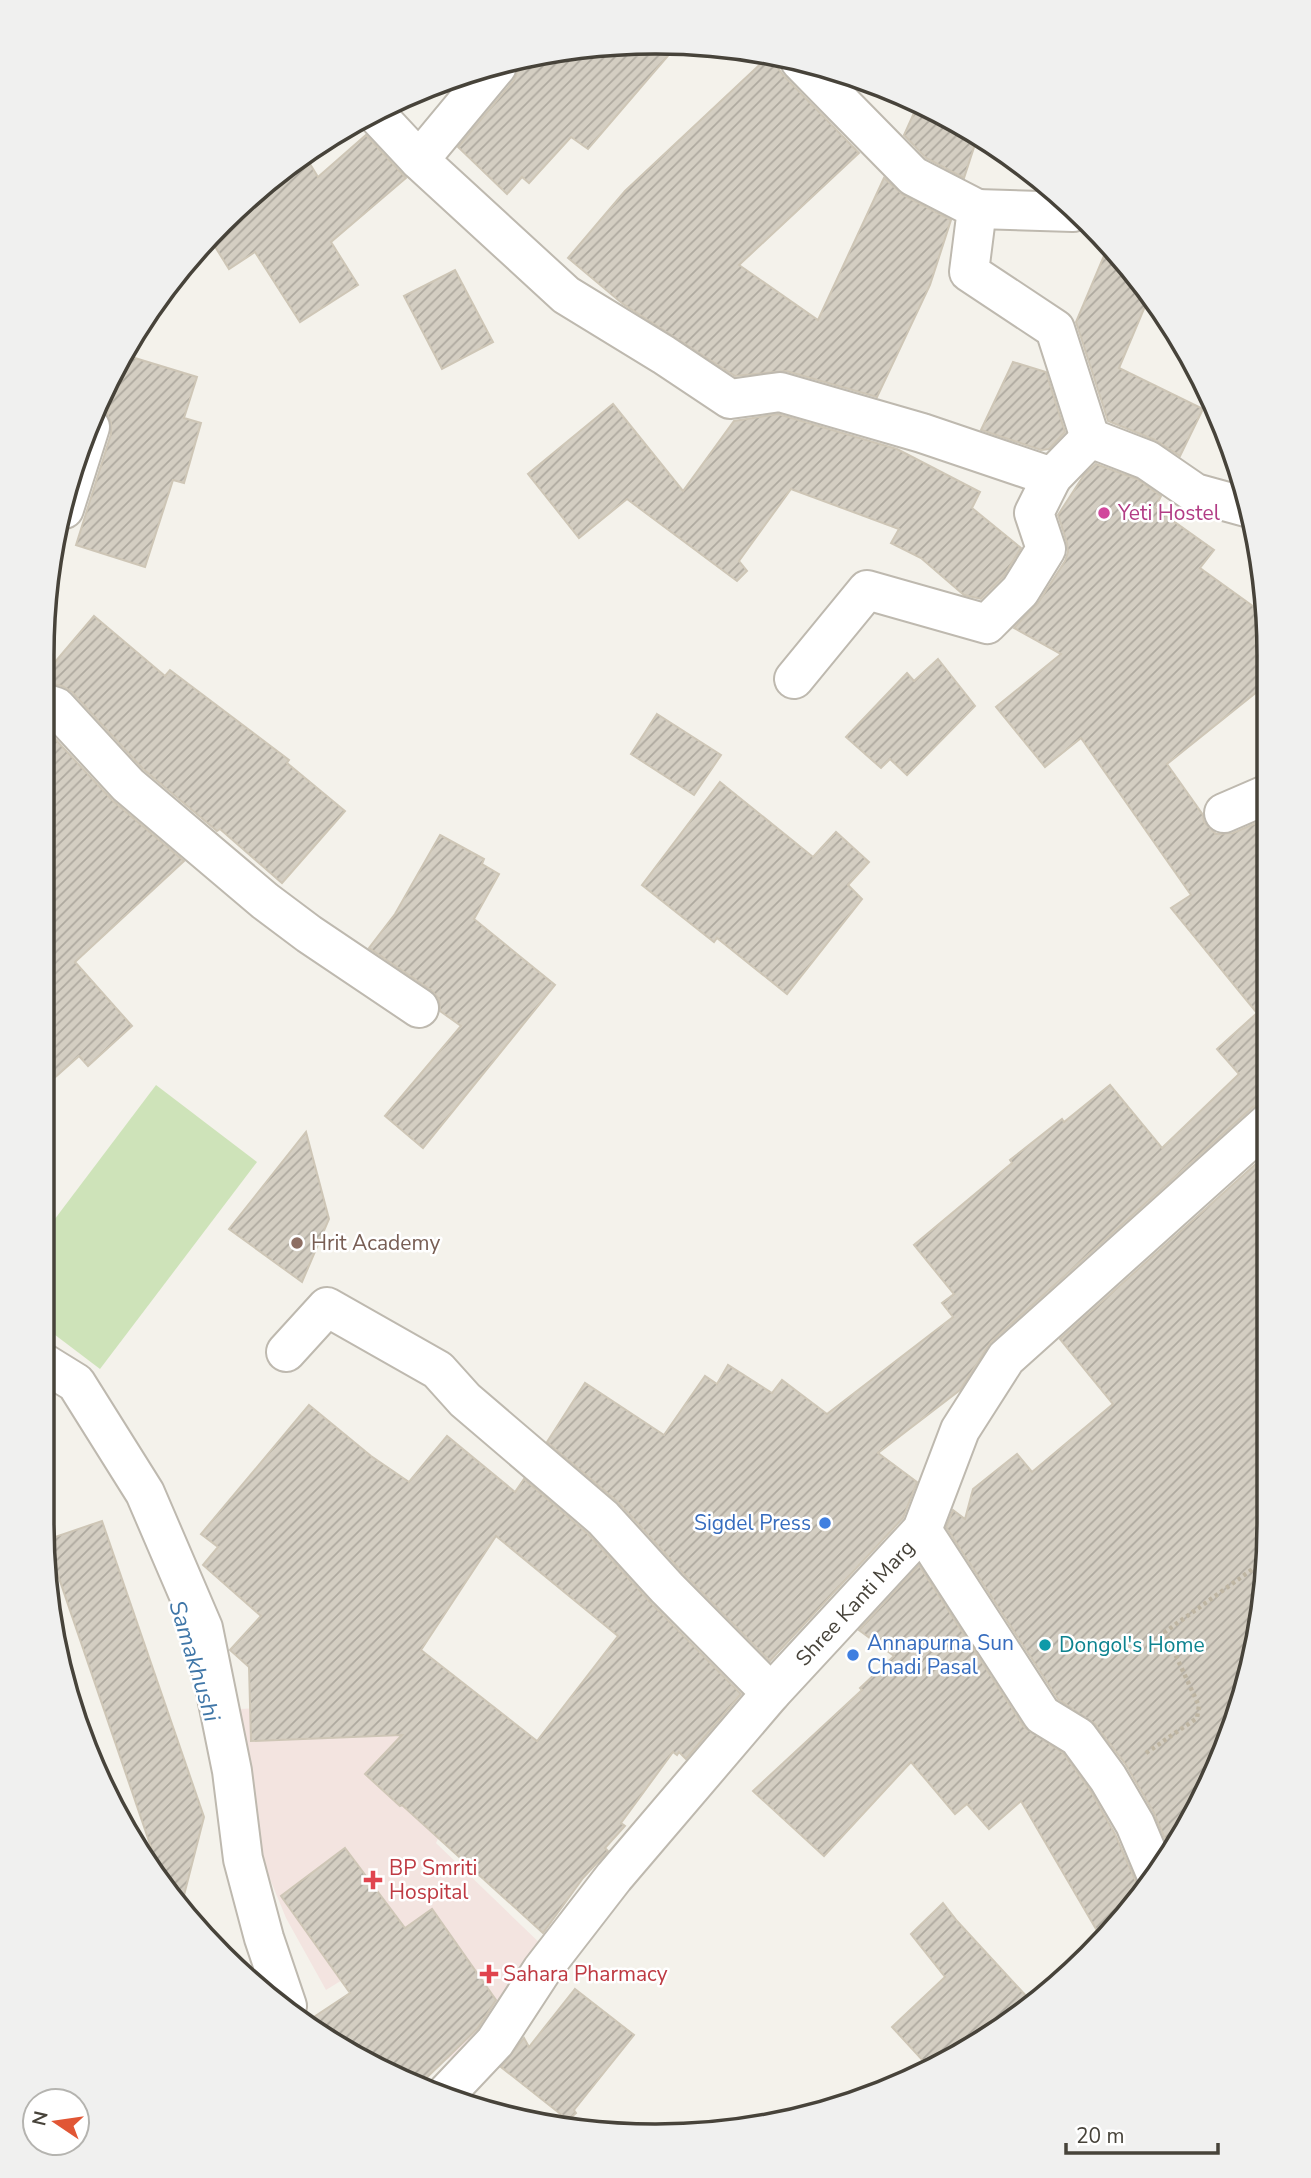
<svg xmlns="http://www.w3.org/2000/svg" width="1311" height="2178" font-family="'Nunito Sans',sans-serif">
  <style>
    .medical { fill: #f3e4e0 }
    .grass { fill: #cee3b9 }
    .building { fill: url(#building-hatch); stroke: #cec6b6; stroke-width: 2; fill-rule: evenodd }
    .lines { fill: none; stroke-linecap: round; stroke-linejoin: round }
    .minor-casing { stroke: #beb9af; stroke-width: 42 }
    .path { stroke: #beb5a2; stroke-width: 4.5; stroke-dasharray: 3.5 3.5; stroke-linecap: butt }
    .minor { stroke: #fff; stroke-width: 38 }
    .hotel-dot { fill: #d1479c; stroke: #fff; stroke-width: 2.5 }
    .education-dot { fill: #8d6e63; stroke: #fff; stroke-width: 2.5 }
    .shop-dot { fill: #3f7fe0; stroke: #fff; stroke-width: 2.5 }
    .culture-dot { fill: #0f9aa8; stroke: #fff; stroke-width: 2.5 }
    .health-dot { fill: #e0444e; stroke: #fff; stroke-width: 2.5 }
    .labels { text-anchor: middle; stroke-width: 5; stroke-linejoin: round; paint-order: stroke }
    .hotel-label { font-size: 21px; fill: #b23c85; stroke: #fff; text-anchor: start }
    .education-label { font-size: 21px; fill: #785e54; stroke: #fff; text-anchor: start }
    .shop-label { font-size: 21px; fill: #366cbe; stroke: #fff; text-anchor: end }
    .street-label { font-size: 21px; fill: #47433a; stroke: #fff }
    .culture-label { font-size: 21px; fill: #0d838f; stroke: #fff; text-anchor: start }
    .health-label { font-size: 21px; fill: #be3a42; stroke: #fff; text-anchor: start }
    .water-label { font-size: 23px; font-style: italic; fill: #3f76a7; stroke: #fff }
    .rim { fill: none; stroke: #47433a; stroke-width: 3.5 }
  </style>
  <defs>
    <pattern id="building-hatch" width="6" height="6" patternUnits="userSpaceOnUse" patternTransform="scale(1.75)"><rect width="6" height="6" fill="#d4cec2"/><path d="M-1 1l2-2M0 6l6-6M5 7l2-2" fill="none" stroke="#aea99f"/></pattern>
  </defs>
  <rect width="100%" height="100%" fill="#f4f2eb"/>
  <path class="medical" d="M331 1705 411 1726 469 1773 436 1843 547 1950 469 2047 436 2066 360 1969 326 1990 286 1918 254 1840 239 1709Z"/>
  <path class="grass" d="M156 1085 257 1162 100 1369 42 1325V1236Z"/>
  <g class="building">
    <path d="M656 42 678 44 588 149 571 137 529 183 522 177 507 194 458 147 514 80 518 70V59L536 54Z"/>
    <path d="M769 56 784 76 859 153 739 265 818 320 884 178 903 195 951 220 930 285 877 397 786 371 735 376 623 304 568 258 625 191Z"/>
    <path d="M918 104 978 135 964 178 926 158 904 135Z"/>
    <path d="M366 135 406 178 331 242 358 285 300 322 255 252 229 269 209 237 222 221 271 181 307 159 318 177Z"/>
    <path d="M1109 244 1116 251 1149 297 1119 368 1203 409 1180 456 1155 440 1108 421 1076 322Z"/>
    <path d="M455 270 493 342 442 369 404 296Z"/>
    <path d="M125 355 197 377 184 418 201 423 184 483 173 480 145 567 76 545 111 434V423L107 414 113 392 108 391Z"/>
    <path d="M1013 362 1046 372 1065 432 1049 449 1041 450 981 430Z"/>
    <path d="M613 404 683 491 734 421 778 414 897 449 980 492 972 508 1021 548 1003 577 981 599 964 595 921 558 891 543 899 529 791 489 739 561 747 571 737 581 627 499 579 538 528 474Z"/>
    <path d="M1096 464 1137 479 1161 496 1155 508 1214 550 1200 568 1268 617V683L1167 764 1203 815 1204 822 1216 834 1233 833 1268 818V1102L1253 1107 991 1342 960 1390 878 1453 917 1482 903 1518 770 1661 683 1573 619 1503 547 1442 585 1383 664 1435 705 1376 717 1384 728 1365 772 1393 782 1380 827 1414 953 1317 942 1303 954 1294 914 1245 1012 1163 1010 1160 1062 1119 1064 1122 1110 1085 1162 1148 1239 1074 1217 1049 1257 1013 1171 908 1191 895 1081 738 1045 767 996 707 1061 654 1014 628 1038 603 1065 561 1068 552 1067 543 1058 515 1084 475Z"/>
    <path d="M94 616 165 676 170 670 289 760 287 763 345 811 282 883 220 829 217 831 143 769 72 692 62 686 43 682V676Z"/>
    <path d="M938 659 975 706 907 775 890 759 881 768 846 737 907 673 914 681Z"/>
    <path d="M657 714 721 755 694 795 631 754Z"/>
    <path d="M43 726 112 800 184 861 75 962 132 1026 88 1066 79 1056 43 1088Z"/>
    <path d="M720 782 813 857 836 832 869 862 848 885 862 899 787 994 717 938 714 942 642 885Z"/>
    <path d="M440 835 484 859 482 864 499 874 474 919 555 985 423 1148 385 1116 461 1026 440 1011 439 999 431 990 369 948 395 914Z"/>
    <path d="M306 1132 329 1219 302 1282 229 1229Z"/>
    <path d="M1268 1153V1563L1236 1720 1171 1853 1154 1813 1126 1765 1095 1724 1058 1699 946 1527 953 1510 965 1519 973 1489 1017 1454 1032 1472 1113 1404 1060 1339Z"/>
    <path d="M309 1405 371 1456 409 1482 447 1436 515 1492 524 1479 588 1534 651 1603 741 1694 686 1759 679 1752 677 1755 673 1752 621 1823 625 1826 605 1848 608 1851 583 1878 543 1933 402 1805 400 1806 365 1774 402 1735 251 1741 249 1667 230 1650 261 1616 203 1565 218 1547 201 1534ZM496 1536 618 1636 537 1741 421 1650Z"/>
    <path d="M102 1521 204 1817 181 1907 166 1891 46 1540Z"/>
    <path d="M919 1565 1024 1727 1063 1753 1090 1790 1115 1834 1136 1882 1141 1889 1099 1934 1021 1801 989 1829 967 1804 955 1814 911 1762 824 1856 753 1791 862 1690 860 1688 894 1656 859 1630Z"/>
    <path d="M345 1848 405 1928 432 1909 496 2000 478 2028 420 2084 314 2032 305 2023 350 1993 281 1896Z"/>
    <path d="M943 1903 957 1921 1028 1998 997 2026 926 2064 892 2027 945 1977 911 1934Z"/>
    <path d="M575 1989 634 2035 574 2110 576 2113 568 2120 501 2067 524 2038 529 2047Z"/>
  </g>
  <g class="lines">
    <defs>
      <g id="minor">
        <path d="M800 61 913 176 977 209 969 272 1055 329 1090 438"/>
        <path d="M375 113 419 160 566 295 664 355 730 399 780 392 922 433 1052 477 1090 438 1147 460 1195 493 1246 507"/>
        <path d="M419 160 497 66"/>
        <path d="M977 209 1073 212"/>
        <path d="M64 509 90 427"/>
        <path d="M794 679 867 590 987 624 1020 591 1046 549 1034 513 1052 477"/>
        <path d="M43 703 56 707 128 785 265 901 309 934 419 1008"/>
        <path d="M1224 813 1268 794"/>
        <path d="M286 1352 327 1307 438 1370 465 1400 603 1518 667 1588 771 1693"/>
        <path d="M42 1362 76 1383 145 1493 203 1628 232 1771 243 1859 264 1938 287 2006"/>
        <path d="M922 1530 1042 1715 1078 1737 1108 1778 1135 1824 1156 1874"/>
        <path d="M444 2096 495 2042 542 1970 614 1877 771 1693 922 1530 960 1430 1006 1358 1268 1123"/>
      </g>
    </defs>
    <use href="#minor" class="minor-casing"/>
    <path class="path" d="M1146 1753 1197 1718 1199 1706 1165 1632 1268 1558"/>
    <use href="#minor" class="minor"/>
  </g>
  <circle class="hotel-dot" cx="1104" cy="513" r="7"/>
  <circle class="education-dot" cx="297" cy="1243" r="7"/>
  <g class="shop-dot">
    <circle cx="825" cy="1523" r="7"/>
    <circle cx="853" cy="1655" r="7"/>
  </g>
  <circle class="culture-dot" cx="1045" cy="1645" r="7"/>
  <g class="health-dot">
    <path d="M369.5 1869.5h7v7h7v7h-7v7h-7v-7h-7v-7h7z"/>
    <path d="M485.5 1963.5h7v7h7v7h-7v7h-7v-7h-7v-7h7z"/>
  </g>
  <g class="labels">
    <g class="hotel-label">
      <text x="1118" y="520">Yeti Hostel</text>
    </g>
    <g class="education-label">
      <text x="311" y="1250">Hrit Academy</text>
    </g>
    <g class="shop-label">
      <text x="811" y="1530">Sigdel Press</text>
      <text x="867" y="1650" text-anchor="start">Annapurna Sun<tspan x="867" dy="24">Chadi Pasal</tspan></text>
    </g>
    <g class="street-label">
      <text transform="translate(855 1603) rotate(-47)" y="7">Shree Kanti Marg</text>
    </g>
    <g class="culture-label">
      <text x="1059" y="1652">Dongol's Home</text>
    </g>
    <g class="health-label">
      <text x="389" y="1875">BP Smriti<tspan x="389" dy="24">Hospital</tspan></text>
      <text x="503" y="1981">Sahara Pharmacy</text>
    </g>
    <g class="water-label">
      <text transform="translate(195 1661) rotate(73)" y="8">Samakhushi</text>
    </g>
  </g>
  <path d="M0 0H1311V2178H0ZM655 54H656A601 601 0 0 1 1257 655V1523A601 601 0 0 1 656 2124H655A601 601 0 0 1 54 1523V655A601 601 0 0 1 655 54Z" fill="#f0f0ef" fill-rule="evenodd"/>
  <path class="rim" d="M655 54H656A601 601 0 0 1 1257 655V1523A601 601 0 0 1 656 2124H655A601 601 0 0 1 54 1523V655A601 601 0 0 1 655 54Z"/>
  <g transform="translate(56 2122) rotate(283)"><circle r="33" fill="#ffffff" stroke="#b5b4b0" stroke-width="2"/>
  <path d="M0-5L12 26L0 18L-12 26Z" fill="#e15635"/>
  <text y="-10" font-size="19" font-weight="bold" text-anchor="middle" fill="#47433a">N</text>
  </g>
  <path d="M1066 2143v10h152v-10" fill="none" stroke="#47433a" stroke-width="3.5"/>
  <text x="1076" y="2143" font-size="21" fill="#47433a" stroke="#ffffff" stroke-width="5" paint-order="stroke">20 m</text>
</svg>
